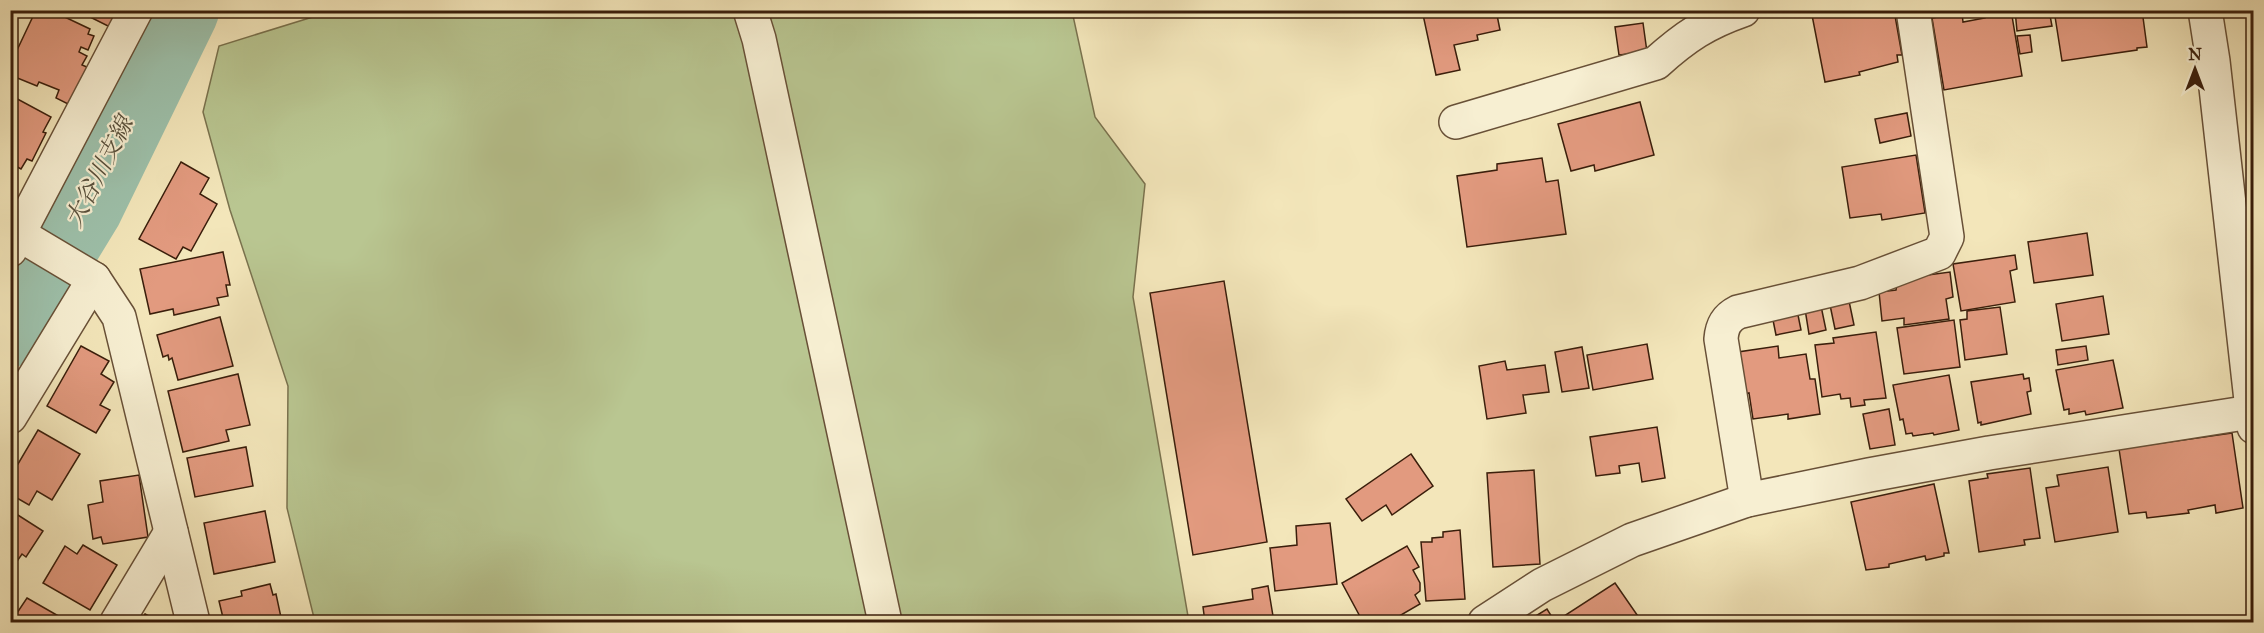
<svg xmlns="http://www.w3.org/2000/svg" width="2264" height="633" font-family="'IM FELL Great Primer','Noto Serif JP',serif">
  <style>
    .green { fill: #b9c691; stroke: #7a724e; stroke-width: 1.5 }
    .lines { fill: none; stroke-linecap: round; stroke-linejoin: round }
    .river { stroke: #9dc0aa; stroke-width: 78 }
    .building { fill: #e29a7f; stroke: #3a1e0b; stroke-width: 1.5 }
    .minor-casing { stroke: #685037; stroke-width: 36 }
    .minor { stroke: #f7efd2; stroke-width: 33 }
    .labels { text-anchor: middle; stroke-width: 4.5; stroke-linejoin: round; paint-order: stroke }
    .water-label { font-size: 24px; font-style: italic; fill: #584f3b; stroke: #f7efd2 }
  </style>
  <rect width="100%" height="100%" fill="#f3e6ba"/>
  <filter id="stains"><feTurbulence type="fractalNoise" baseFrequency=".00333" numOctaves="4"/><feColorMatrix values="0 0 0 0 .2 0 0 0 0 .09 0 0 0 0 .02 0 0 0 .5 -.17"/></filter>
  <radialGradient id="worn" r=".72"><stop offset=".6" stop-color="#630" stop-opacity="0"/><stop offset="1" stop-color="#630" stop-opacity=".3"/></radialGradient>
  <path class="green" d="M332 11H1072L1095 117 1145 184 1133 297 1189 622H315L287 508 288 386 230 210 203 112 219 46Z"/>
  <g class="lines">
    <path class="river" d="M10 328 84 207 180 10"/>
  </g>
  <g class="building">
    <path d="M36 10H50L90 29 88 34 94 36 88 50 81 47 79 52 87 56 82 65 89 68 72 106 56 98 59 90 39 82 37 86 10 75V65Z"/>
    <path d="M108 10 116 15 110 27 78 11Z"/>
    <path d="M1422 10H1496L1500 30 1477 35 1478 40 1454 45 1460 70 1436 75Z"/>
    <path d="M1601 10H1635L1602 15Z"/>
    <path d="M1811 10H1894L1902 55H1897L1898 62 1859 72 1860 75 1825 82Z"/>
    <path d="M1984 10H2011L2022 76 1944 90 1932 18 1962 13 1963 22 1985 18Z"/>
    <path d="M2015 10H2049L2052 26 2017 31Z"/>
    <path d="M2054 10H2142L2147 47 2137 48V50L2062 61Z"/>
    <path d="M1643 23 1647 52 1619 55 1615 27Z"/>
    <path d="M2030 35 2032 52 2020 54 2017 36Z"/>
    <path d="M10 95 51 117 43 132 46 133 32 161 27 159 21 169 10 163Z"/>
    <path d="M1640 102 1654 155 1595 171 1594 165 1571 171 1558 124Z"/>
    <path d="M1907 113 1911 136 1880 143 1875 119Z"/>
    <path d="M1916 155 1925 213 1882 220 1881 214 1850 218 1842 167Z"/>
    <path d="M1542 158 1546 182 1558 180 1566 234 1467 247 1457 176 1497 170V164Z"/>
    <path d="M181 162 209 178 200 194 217 204 191 251 183 247 176 259 139 239Z"/>
    <path d="M2087 233 2093 275 2034 283 2028 242Z"/>
    <path d="M223 252 230 285H226L228 296 217 298 219 305 174 315 173 309 150 314 140 269Z"/>
    <path d="M2015 255 2017 269 2010 271 2015 302 1961 311 1953 264Z"/>
    <path d="M1950 272 1953 297 1946 299 1949 319 1904 325V318L1882 321 1879 292 1896 290 1898 279Z"/>
    <path d="M1224 281 1267 542 1193 555 1150 293Z"/>
    <path d="M2103 296 2109 334 2062 341 2056 304Z"/>
    <path d="M1849 301 1854 325 1835 329 1830 305Z"/>
    <path d="M1821 306 1826 330 1809 334 1805 309Z"/>
    <path d="M2000 307 2007 354 1965 360 1960 320 1967 319V311Z"/>
    <path d="M1797 310 1801 330 1776 335 1772 315Z"/>
    <path d="M220 317 233 366 178 380 172 358 169 360 168 355 163 357 157 335Z"/>
    <path d="M1954 320 1960 367 1904 374 1897 328Z"/>
    <path d="M1876 332 1886 398 1864 400 1865 405 1851 407 1850 398 1841 399 1840 394 1822 397 1815 345 1834 343 1833 338Z"/>
    <path d="M1647 344 1653 379 1593 390 1587 355Z"/>
    <path d="M81 346 109 361 101 374 114 382 100 405 110 410 96 433 47 406Z"/>
    <path d="M1778 346 1779 358 1806 354 1810 379H1815L1820 414 1788 419V414L1753 419 1749 393 1744 394 1738 352Z"/>
    <path d="M2086 346 2088 360 2058 365 2056 350Z"/>
    <path d="M1582 347 1589 388 1562 392 1555 352Z"/>
    <path d="M2113 360 2123 408 2086 415 2085 411 2069 414V409L2064 410 2056 370Z"/>
    <path d="M1505 361 1507 370 1545 365 1549 392 1523 395 1526 413 1487 419 1479 366Z"/>
    <path d="M238 374 250 425 226 430 229 441 183 452 168 391Z"/>
    <path d="M2023 374 2024 379 2029 378 2031 391 2027 392 2031 414 1981 425V422L1978 423 1971 382Z"/>
    <path d="M1949 375 1959 430 1934 435 1933 433 1913 436 1912 433 1906 434 1903 419 1900 420 1893 385Z"/>
    <path d="M1889 409 1895 445 1870 449 1863 414Z"/>
    <path d="M1657 427 1665 478 1642 482 1639 463 1619 466 1620 473 1596 476 1590 437Z"/>
    <path d="M38 430 80 454 52 500 37 491 29 505 10 494V467L14 462 18 464Z"/>
    <path d="M2232 433 2243 508 2216 513 2215 505 2188 510 2189 513 2147 518 2146 512 2129 514 2119 449Z"/>
    <path d="M246 447 253 486 195 497 187 458Z"/>
    <path d="M1411 454 1433 486 1392 515 1386 505 1362 521 1346 499Z"/>
    <path d="M2108 467 2118 532 2055 542 2046 488 2059 486 2057 475Z"/>
    <path d="M2030 468 2040 538 2024 540 2025 545 1979 552 1969 481 1988 478 1987 474Z"/>
    <path d="M1534 470 1540 564 1493 567 1487 473Z"/>
    <path d="M139 475 148 537 103 544 101 537 93 539 88 505 103 502 100 481Z"/>
    <path d="M1934 484 1949 553H1944V556L1926 560 1925 556 1889 564V567L1866 570 1851 502Z"/>
    <path d="M10 510 43 531 26 557 22 554 11 570Z"/>
    <path d="M265 511 275 562 214 574 204 523Z"/>
    <path d="M1330 523 1337 584 1275 591 1270 548 1297 545 1296 526Z"/>
    <path d="M1460 530 1465 599 1426 601 1421 542H1432V538L1443 537V532Z"/>
    <path d="M83 545 117 565 90 610 43 583 65 546 77 554Z"/>
    <path d="M1407 546 1419 567 1413 570 1420 583V591L1415 595 1420 604 1389 622H1363L1342 583Z"/>
    <path d="M1615 583 1642 622H1526L1547 609 1555 622Z"/>
    <path d="M270 584 273 595 276 594 282 622H224L219 601 242 596 241 591Z"/>
    <path d="M1268 586 1274 622H1205L1203 607 1253 599 1252 589Z"/>
    <path d="M27 598 69 622H10L13 611 17 613Z"/>
    <path d="M145 614 160 622H140Z"/>
  </g>
  <g class="lines">
    <defs>
      <g id="minor">
        <path d="M750 10 759 39 885 622"/>
        <path d="M2205 10 2213 61 2254 427"/>
        <path d="M1456 122 1656 63C1686 36 1706 23 1743 10"/>
        <path d="M10 229 94 279 119 317 193 622"/>
        <path d="M10 250 136 10"/>
        <path d="M10 417 94 279"/>
        <path d="M1747 500 1721 339C1722 326 1726 318 1738 312L1860 283 1939 253 1947 237 1913 10"/>
        <path d="M117 622 171 532"/>
        <path d="M1485 622 1542 585 1632 540 1747 500 1869 475 1989 453 2251 412"/>
      </g>
    </defs>
    <use href="#minor" class="minor-casing"/>
    <use href="#minor" class="minor"/>
  </g>
  <g class="labels">
    <g class="water-label">
      <text transform="translate(99 172) rotate(-63)" y="8">大谷川支線</text>
    </g>
  </g>
  <rect width="2264" height="633" fill="none" stroke="#f3e6ba" stroke-width="36"/>
  <rect x="12" y="12" width="2240" height="609" fill="none" stroke="#3a1e0b" stroke-width="3"/>
  <rect x="18" y="18" width="2228" height="597" fill="none" stroke="#3a1e0b" stroke-width="1.5"/>
  <g transform="translate(2195 69)" stroke="#f7efd2" stroke-width="4.5" paint-order="stroke">
  <path d="M0-4.5L10 22L0 15L-10 22Z" fill="#3a1e0b"/>
  <text y="-9" font-size="16" font-weight="bold" text-anchor="middle" fill="#3a1e0b">N</text>
  </g>
  <rect width="100%" height="100%" filter="url(#stains)"/>
  <rect width="100%" height="100%" fill="url(#worn)"/>
</svg>
